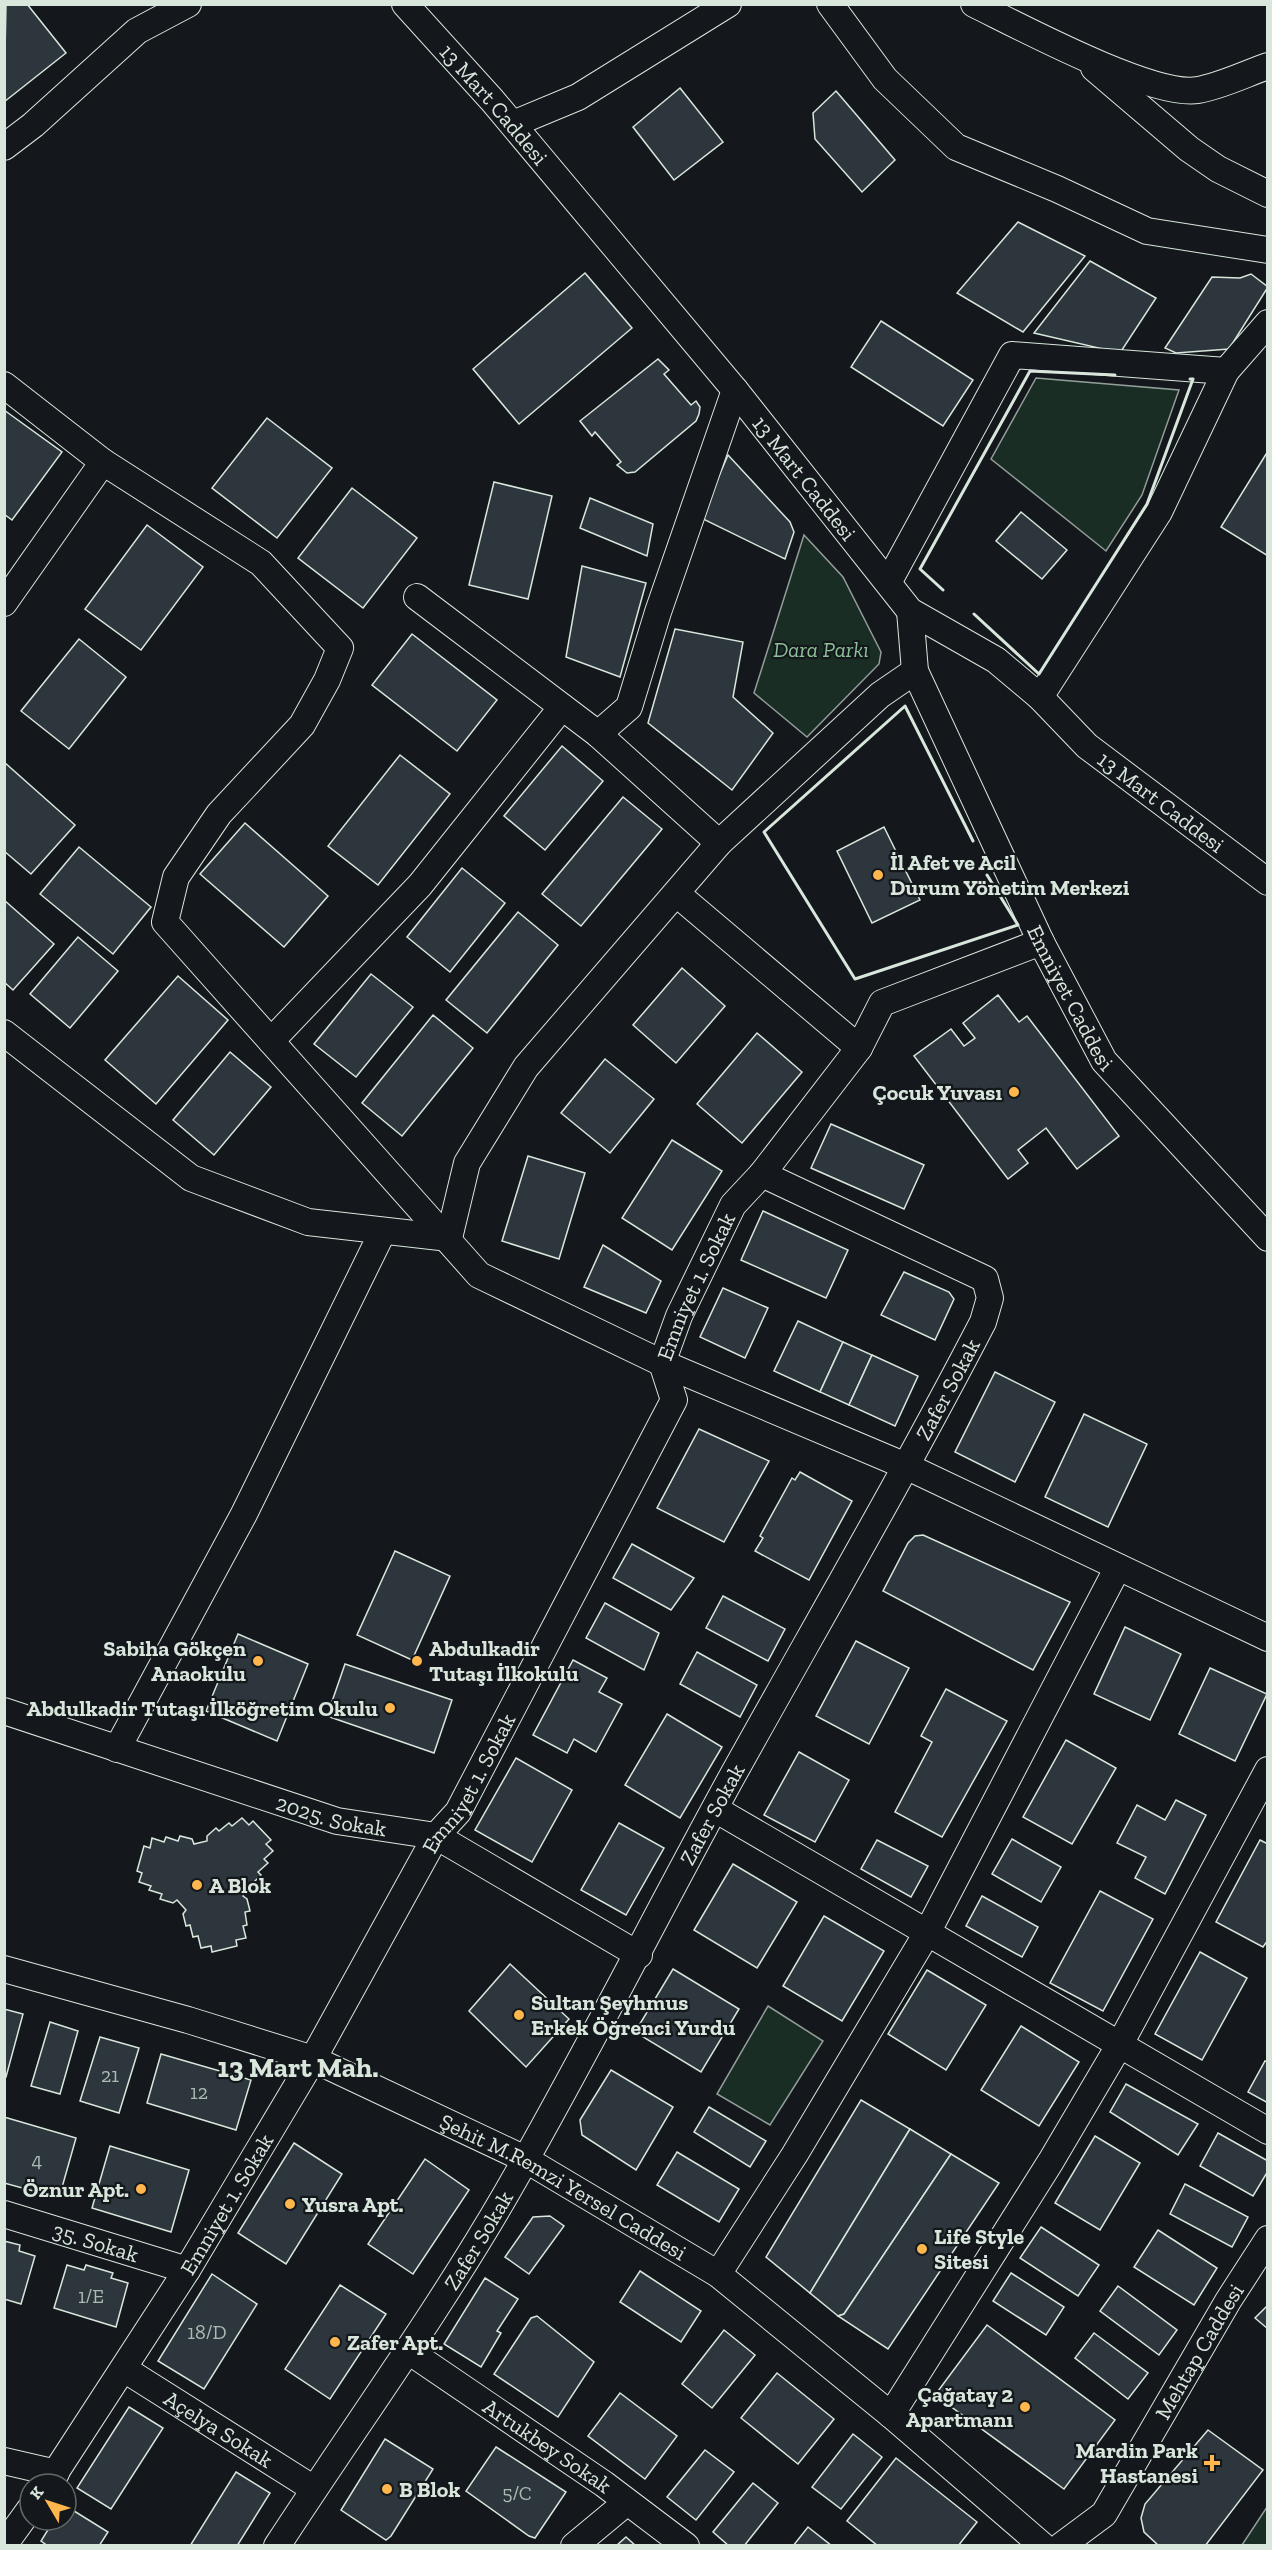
<svg xmlns="http://www.w3.org/2000/svg" width="1272" height="2550" font-family="'Zilla Slab',serif">
  <style>
    .green { fill: #1a2d24; stroke: #939e99; stroke-width: 1.5 }
    .building { fill: #2c363c; stroke: #d8e6dc; stroke-width: 1.5 }
    .lines { fill: none; stroke-linecap: round; stroke-linejoin: round }
    .minor-casing { stroke: #d8e6dc; stroke-width: 28 }
    .minor { stroke: #14181c; stroke-width: 26 }
    .wall { stroke: #d8e6dc; stroke-width: 3 }
    .poi-dot { fill: #ffb74d; stroke: #14181c; stroke-width: 2 }
    .labels { text-anchor: middle; stroke-width: 4.5; stroke-linejoin: round; paint-order: stroke }
    .number-label { font-size: 20px; fill: #adbab4 }
    .street-label { font-size: 22px; fill: #d8e6dc; stroke: #14181c }
    .park-label { font-size: 22px; font-style: italic; fill: #8ac095; stroke: #14181c }
    .poi-label { font-size: 22px; font-weight: bold; fill: #d8e6dc; stroke: #14181c; text-anchor: start }
    .district-label { font-size: 28px; font-weight: bold; fill: #d8e6dc; stroke: #14181c }
  </style>
  <rect width="100%" height="100%" fill="#14181c"/>
  <g class="green">
    <path d="M1036 378 1179 390 1142 495 1106 551 991 459Z"/>
    <path d="M804 535 843 577 881 652 879 664 807 737 754 693Z"/>
    <path d="M768 2006 823 2041 770 2125 717 2094Z"/>
    <path d="M1267 2507V2545H1242Z"/>
  </g>
  <g class="building">
    <path d="M6 4H27L66 53 4 102Z"/>
    <path d="M680 88 723 142 674 180 633 127Z"/>
    <path d="M836 91 895 160 862 192 815 139 813 113Z"/>
    <path d="M1018 222 1085 256 1023 332 957 293Z"/>
    <path d="M1090 261 1156 298 1120 353 1034 333Z"/>
    <path d="M585 273 632 328 519 424 473 369Z"/>
    <path d="M1251 274 1268 287 1229 349 1176 353 1165 348 1212 277 1240 278Z"/>
    <path d="M881 321 973 380 943 426 851 367Z"/>
    <path d="M658 359 669 370 664 374 691 405 696 401 700 407 699 414 696 421 635 472 627 473 617 465 621 462 595 432 592 436 580 421Z"/>
    <path d="M4 410 62 452 12 520 4 514Z"/>
    <path d="M267 418 332 468 277 538 212 488Z"/>
    <path d="M1268 451V556L1221 527Z"/>
    <path d="M728 455 790 522 794 532 785 559 701 518Z"/>
    <path d="M494 482 552 496 528 599 469 585Z"/>
    <path d="M352 488 417 538 363 608 298 558Z"/>
    <path d="M590 498 653 524 647 556 580 528Z"/>
    <path d="M1021 512 1067 550 1042 579 996 541Z"/>
    <path d="M147 525 203 567 141 650 85 609Z"/>
    <path d="M582 566 646 583 620 677 566 657Z"/>
    <path d="M675 629 743 642 733 697 773 733 732 790 648 723Z"/>
    <path d="M412 634 497 700 457 751 372 685Z"/>
    <path d="M79 639 126 677 69 749 21 711Z"/>
    <path d="M562 746 603 781 545 850 504 816Z"/>
    <path d="M400 755 450 794 378 885 328 846Z"/>
    <path d="M4 762 75 825 31 874 4 851Z"/>
    <path d="M623 797 662 829 581 926 542 894Z"/>
    <path d="M245 823 328 896 284 947 200 874Z"/>
    <path d="M884 827 920 900 872 923 837 851Z"/>
    <path d="M79 847 151 907 113 954 40 894Z"/>
    <path d="M462 868 505 903 450 972 407 937Z"/>
    <path d="M4 900 54 944 13 990 4 982Z"/>
    <path d="M518 912 558 945 487 1033 446 1000Z"/>
    <path d="M78 937 118 971 70 1028 30 994Z"/>
    <path d="M682 968 725 1006 676 1063 633 1025Z"/>
    <path d="M371 974 413 1007 356 1077 314 1044Z"/>
    <path d="M178 976 228 1020 156 1104 105 1060Z"/>
    <path d="M998 995 1019 1022 1027 1016 1119 1136 1077 1169 1046 1128 1018 1150 1028 1163 1008 1179 914 1056 951 1029 964 1046 975 1038 963 1023Z"/>
    <path d="M433 1015 473 1048 402 1136 362 1103Z"/>
    <path d="M757 1033 802 1072 742 1143 697 1104Z"/>
    <path d="M230 1052 271 1087 214 1155 173 1120Z"/>
    <path d="M605 1059 654 1099 610 1153 561 1113Z"/>
    <path d="M831 1124 924 1165 904 1209 811 1168Z"/>
    <path d="M672 1140 722 1171 672 1250 622 1218Z"/>
    <path d="M528 1156 585 1173 559 1259 502 1241Z"/>
    <path d="M763 1211 848 1250 826 1298 741 1260Z"/>
    <path d="M603 1245 661 1281 646 1313 584 1287Z"/>
    <path d="M904 1272 949 1292 954 1299 935 1340 881 1315Z"/>
    <path d="M723 1288 768 1308 745 1358 700 1337Z"/>
    <path d="M798 1321 843 1342 820 1392 774 1371Z"/>
    <path d="M843 1342 872 1355 849 1405 820 1392Z"/>
    <path d="M872 1355 918 1376 895 1426 849 1405Z"/>
    <path d="M995 1372 1055 1402 1015 1482 955 1452Z"/>
    <path d="M1084 1414 1147 1444 1108 1527 1045 1497Z"/>
    <path d="M699 1429 769 1461 724 1542 657 1508Z"/>
    <path d="M800 1472 852 1501 809 1580 755 1551 763 1538 760 1536 792 1478 795 1480Z"/>
    <path d="M923 1535 1070 1602 1033 1670 883 1591 908 1543 915 1536Z"/>
    <path d="M632 1544 694 1578 671 1610 613 1578Z"/>
    <path d="M395 1551 450 1576 412 1660 357 1635Z"/>
    <path d="M723 1596 785 1629 768 1661 706 1628Z"/>
    <path d="M605 1603 659 1633 644 1670 586 1638Z"/>
    <path d="M1125 1627 1181 1654 1150 1720 1094 1694Z"/>
    <path d="M238 1634 308 1664 277 1741 206 1711Z"/>
    <path d="M856 1641 909 1668 869 1744 816 1716Z"/>
    <path d="M697 1652 757 1685 740 1717 680 1684Z"/>
    <path d="M573 1660 607 1678 599 1692 622 1704 596 1752 574 1739 567 1753 533 1735Z"/>
    <path d="M345 1664 452 1700 434 1753 327 1716Z"/>
    <path d="M1210 1668 1267 1694 1235 1761 1179 1734Z"/>
    <path d="M946 1689 1007 1721 942 1837 895 1812 932 1742 921 1736Z"/>
    <path d="M667 1714 722 1747 680 1818 625 1785Z"/>
    <path d="M1066 1740 1116 1768 1072 1844 1023 1817Z"/>
    <path d="M799 1752 849 1780 815 1842 764 1815Z"/>
    <path d="M516 1758 572 1790 532 1862 475 1830Z"/>
    <path d="M1176 1800 1206 1815 1165 1894 1135 1878 1146 1857 1117 1843 1137 1805 1165 1820Z"/>
    <path d="M242 1818 249 1825 253 1821 271 1840 266 1844 273 1851 264 1859 268 1863 258 1872 261 1875 252 1884H247L243 1896 247 1899 250 1911 245 1912 247 1925 243 1926 246 1938 236 1940 237 1946 212 1952 211 1946 201 1948 198 1936 193 1937 190 1925 186 1926 183 1914 186 1910 177 1900 173 1903 160 1899 162 1894 149 1890 151 1886 139 1882 142 1873 137 1871 144 1846 150 1848 152 1838 164 1842 166 1837 178 1841 180 1836 192 1839 194 1844 207 1841V1836L216 1828 219 1831 229 1823 232 1826Z"/>
    <path d="M619 1823 664 1848 626 1915 581 1890Z"/>
    <path d="M1012 1839 1061 1867 1041 1902 992 1874Z"/>
    <path d="M877 1840 928 1866 911 1897 861 1869Z"/>
    <path d="M1260 1840 1268 1844V1940L1263 1947 1216 1922Z"/>
    <path d="M733 1864 797 1902 757 1968 694 1930Z"/>
    <path d="M1100 1891 1153 1919 1103 2011 1050 1983Z"/>
    <path d="M982 1896 1038 1927 1022 1957 966 1926Z"/>
    <path d="M824 1916 884 1951 842 2021 783 1986Z"/>
    <path d="M1200 1952 1247 1978 1202 2060 1155 2034Z"/>
    <path d="M510 1964 569 2019 526 2067 469 2011Z"/>
    <path d="M673 1969 739 2009 701 2072 635 2032Z"/>
    <path d="M927 1970 986 2005 946 2070 888 2034Z"/>
    <path d="M4 2009 23 2014 6 2077 4 2076Z"/>
    <path d="M50 2022 78 2031 60 2094 31 2086Z"/>
    <path d="M1021 2026 1079 2062 1039 2126 981 2090Z"/>
    <path d="M100 2037 139 2048 119 2113 80 2101Z"/>
    <path d="M161 2054 251 2080 236 2130 147 2103Z"/>
    <path d="M1265 2061 1268 2062V2103L1248 2092Z"/>
    <path d="M611 2070 673 2107 636 2170 582 2135 580 2120Z"/>
    <path d="M1126 2084 1198 2124 1178 2155 1110 2112Z"/>
    <path d="M861 2100 910 2129 810 2293 766 2257Z"/>
    <path d="M709 2107 766 2141 750 2167 694 2132Z"/>
    <path d="M4 2117 76 2138 59 2198 4 2183Z"/>
    <path d="M910 2129 951 2154 844 2314 838 2316 810 2293Z"/>
    <path d="M1218 2133 1268 2161V2171L1253 2196 1200 2166Z"/>
    <path d="M1095 2136 1140 2163 1100 2230 1055 2203Z"/>
    <path d="M294 2143 342 2174 286 2264 238 2233Z"/>
    <path d="M110 2146 189 2170 171 2232 92 2208Z"/>
    <path d="M677 2152 739 2189 719 2222 657 2185Z"/>
    <path d="M951 2154 999 2183 888 2349 838 2316 844 2314Z"/>
    <path d="M425 2159 469 2190 413 2274 368 2244Z"/>
    <path d="M1185 2184 1248 2217 1232 2247 1170 2214Z"/>
    <path d="M550 2216 564 2226 529 2274 505 2257 533 2217Z"/>
    <path d="M1041 2227 1099 2265 1078 2296 1020 2258Z"/>
    <path d="M1158 2230 1217 2268 1194 2305 1134 2267Z"/>
    <path d="M4 2241 20 2245 19 2251 35 2256 21 2304 4 2299Z"/>
    <path d="M67 2265 84 2270 86 2265 113 2273 111 2278 128 2283 116 2327 54 2308Z"/>
    <path d="M640 2271 701 2311 681 2342 620 2302Z"/>
    <path d="M1011 2273 1064 2307 1046 2335 993 2301Z"/>
    <path d="M212 2274 257 2304 204 2389 158 2361Z"/>
    <path d="M485 2278 518 2299 497 2331 501 2333 481 2367 444 2344Z"/>
    <path d="M340 2285 386 2314 330 2399 285 2369Z"/>
    <path d="M1118 2286 1177 2330 1159 2355 1100 2311Z"/>
    <path d="M1268 2305V2329L1255 2318Z"/>
    <path d="M537 2316 594 2362 558 2417 494 2374 531 2318Z"/>
    <path d="M987 2325 1115 2420 1064 2489 935 2395Z"/>
    <path d="M724 2330 755 2355 712 2408 682 2384Z"/>
    <path d="M1094 2333 1148 2373 1128 2399 1075 2358Z"/>
    <path d="M777 2373 834 2419 798 2464 741 2418Z"/>
    <path d="M620 2393 677 2436 645 2479 588 2436Z"/>
    <path d="M129 2407 163 2428 111 2509 77 2488Z"/>
    <path d="M1208 2430 1263 2470 1205 2546H1159L1144 2532 1141 2518 1145 2504Z"/>
    <path d="M853 2434 882 2457 841 2509 812 2487Z"/>
    <path d="M385 2439 433 2469 391 2536 386 2540 341 2510Z"/>
    <path d="M496 2447 566 2492 535 2538 529 2536 466 2491Z"/>
    <path d="M705 2450 734 2472 696 2520 667 2497Z"/>
    <path d="M896 2458 977 2522 958 2546H878L847 2521Z"/>
    <path d="M236 2472 270 2493 237 2546H190Z"/>
    <path d="M753 2483 778 2503 744 2546H729L713 2532Z"/>
    <path d="M66 2506 108 2532 99 2546H48L41 2541 54 2520H66Z"/>
    <path d="M808 2527 832 2546H793Z"/>
    <path d="M626 2537 636 2546H616Z"/>
  </g>
  <g class="lines">
    <defs>
      <g id="minor">
        <path id="s1" d="M405 4 492 100 735 390 910 611 996 660 1040 697 1087 746 1268 882"/>
        <path d="M830 4 885 79 956 147 1057 189 1147 231 1268 250"/>
        <path d="M974 4C1019 26 1153 98 1198 90 1221 86 1245 74 1268 66"/>
        <path d="M1094 68 1189 149 1218 169 1268 194"/>
        <path d="M513 124 578 97 728 4"/>
        <path d="M4 147 33 125 137 31 188 4"/>
        <path d="M4 385 103 462 261 563 340 648 327 680 302 725 219 814 176 877 165 922 479 1275 662 1363 908 1467 1268 1638"/>
        <path d="M889 581 1012 355 1226 371"/>
        <path d="M417 597 598 734 719 843"/>
        <path d="M4 603 103 462"/>
        <path id="s2" d="M910 611 915 671 1041 942 1104 1061 1268 1238"/>
        <path d="M1040 697 1159 512 1226 371 1268 323"/>
        <path d="M598 734 629 707 658 612 735 390"/>
        <path d="M677 894 859 1048"/>
        <path d="M4 1033 191 1178 308 1222 449 1238"/>
        <path d="M271 1041 420 885 562 707"/>
        <path d="M449 1238 467 1163 526 1067 719 843 880 695 915 671"/>
        <path id="s3" d="M4 1711 337 1821 436 1836 639 1955"/>
        <path d="M117 1749 244 1514 383 1231"/>
        <path d="M715 1809 1268 2131"/>
        <path id="s4" d="M4 1969 188 2020 313 2059 525 2159 718 2274 891 2415 1043 2546"/>
        <path id="s5" d="M4 2214 187 2270"/>
        <path d="M718 2274 795 2154 927 1933 1118 1567"/>
        <path id="s6" d="M407 2350 604 2484 686 2546"/>
        <path id="s7" d="M124 2369 314 2489"/>
        <path d="M891 2415 1051 2161 1120 2044 1268 1770"/>
        <path d="M4 2461 56 2473"/>
        <path id="s8" d="M48 2484 187 2270 313 2059 436 1836 458 1812 674 1400 662 1363 679 1316 733 1205 762 1174 859 1048 882 1003 1041 942"/>
        <path d="M4 2545 30 2509"/>
        <path id="s9" d="M277 2546C353 2429 436 2315 506 2194 584 2059 654 1919 729 1782 814 1629 902 1478 983 1322L990 1298 985 1279 762 1174"/>
        <path d="M574 2546 627 2502"/>
        <path id="s10" d="M1061 2546 1104 2514 1228 2301 1268 2239"/>
      </g>
    </defs>
    <use href="#minor" class="minor-casing"/>
    <use href="#minor" class="minor"/>
    <g class="wall">
      <path d="M943 590 920 569 1030 371 1115 375"/>
      <path d="M974 614 1039 674 1147 504 1193 379H1190"/>
      <path d="M973 841 905 706 764 832 855 979 1018 925 987 875"/>
    </g>
  </g>
  <g class="poi-dot">
    <circle cx="878" cy="875" r="6"/>
    <circle cx="1014" cy="1092" r="6"/>
    <circle cx="258" cy="1661" r="6"/>
    <circle cx="417" cy="1661" r="6"/>
    <circle cx="390" cy="1708" r="6"/>
    <circle cx="197" cy="1885" r="6"/>
    <circle cx="519" cy="2015" r="6"/>
    <circle cx="141" cy="2189" r="6"/>
    <circle cx="290" cy="2204" r="6"/>
    <circle cx="922" cy="2249" r="6"/>
    <circle cx="335" cy="2342" r="6"/>
    <circle cx="1025" cy="2407" r="6"/>
    <path d="M1209 2454h6v6h6v6h-6v6h-6v-6h-6v-6h6z"/>
    <circle cx="387" cy="2489" r="6"/>
  </g>
  <g class="labels">
    <g class="number-label">
      <text x="110" y="2082">21</text>
      <text x="199" y="2099">12</text>
      <text x="37" y="2167">4</text>
      <text x="91" y="2303">1/E</text>
      <text x="207" y="2339">18/D</text>
      <text x="517" y="2500">5/C</text>
    </g>
    <g class="street-label">
      <text dy="8" stroke="none"><textPath href="#s1" startOffset="134">13 Mart Caddesi</textPath></text>
      <text dy="8" stroke="none"><textPath href="#s1" startOffset="620">13 Mart Caddesi</textPath></text>
      <text dy="8" stroke="none"><textPath href="#s1" startOffset="1107">13 Mart Caddesi</textPath></text>
      <text dy="8" stroke="none"><textPath href="#s2" startOffset="422">Emniyet Caddesi</textPath></text>
      <text dy="8" stroke="none"><textPath href="#s8" startOffset="1376">Emniyet 1. Sokak</textPath></text>
      <text dy="8" stroke="none"><textPath href="#s9" startOffset="1338">Zafer Sokak</textPath></text>
      <text dy="8" stroke="none"><textPath href="#s8" startOffset="818">Emniyet 1. Sokak</textPath></text>
      <text dy="8" stroke="none"><textPath href="#s3" startOffset="344">2025. Sokak</textPath></text>
      <text dy="8" stroke="none"><textPath href="#s9" startOffset="852">Zafer Sokak</textPath></text>
      <text dy="8" stroke="none"><textPath href="#s4" startOffset="603">Şehit M.Remzi Yersel Caddesi</textPath></text>
      <text dy="8" stroke="none"><textPath href="#s8" startOffset="332">Emniyet 1. Sokak</textPath></text>
      <text dy="8" stroke="none"><textPath href="#s9" startOffset="366">Zafer Sokak</textPath></text>
      <text dy="8" stroke="none"><textPath href="#s5" startOffset="96">35. Sokak</textPath></text>
      <text dy="8" stroke="none"><textPath href="#s10" startOffset="242">Mehtap Caddesi</textPath></text>
      <text dy="8" stroke="none"><textPath href="#s7" startOffset="112">Açelya Sokak</textPath></text>
      <text dy="8" stroke="none"><textPath href="#s6" startOffset="170">Artukbey Sokak</textPath></text>
    </g>
    <g class="park-label">
      <text x="821" y="657">Dara Parkı</text>
    </g>
    <g class="poi-label">
      <text x="890" y="870">İl Afet ve Acil<tspan x="890" dy="25">Durum Yönetim Merkezi</tspan></text>
      <text x="1002" y="1100" text-anchor="end">Çocuk Yuvası</text>
      <text x="246" y="1656" text-anchor="end">Sabiha Gökçen<tspan x="246" dy="25">Anaokulu</tspan></text>
      <text x="429" y="1656">Abdulkadir<tspan x="429" dy="25">Tutaşı İlkokulu</tspan></text>
      <text x="378" y="1716" text-anchor="end">Abdulkadir Tutaşı İlköğretim Okulu</text>
      <text x="209" y="1893">A Blok</text>
      <text x="531" y="2010">Sultan Şeyhmus<tspan x="531" dy="25">Erkek Öğrenci Yurdu</tspan></text>
      <text x="129" y="2197" text-anchor="end">Öznur Apt.</text>
      <text x="302" y="2212">Yusra Apt.</text>
      <text x="934" y="2244">Life Style<tspan x="934" dy="25">Sitesi</tspan></text>
      <text x="347" y="2350">Zafer Apt.</text>
      <text x="1013" y="2402" text-anchor="end">Çağatay 2<tspan x="1013" dy="25">Apartmanı</tspan></text>
      <text x="1198" y="2458" text-anchor="end">Mardin Park<tspan x="1198" dy="25">Hastanesi</tspan></text>
      <text x="399" y="2497">B Blok</text>
    </g>
    <g class="district-label">
      <text x="298" y="2077">13 Mart Mah.</text>
    </g>
  </g>
  <rect width="1272" height="2550" fill="none" stroke="#d8e6dc" stroke-width="12"/>
  <g transform="translate(48 2502) rotate(309)"><circle r="28" fill="#14181c" stroke="#626a69" stroke-width="1.5"/>
  <path d="M0-4.5L10 22L0 15L-10 22Z" fill="#ffb74d"/>
  <text y="-9" font-size="16" font-weight="bold" text-anchor="middle" fill="#d8e6dc">K</text>
  </g>
</svg>
